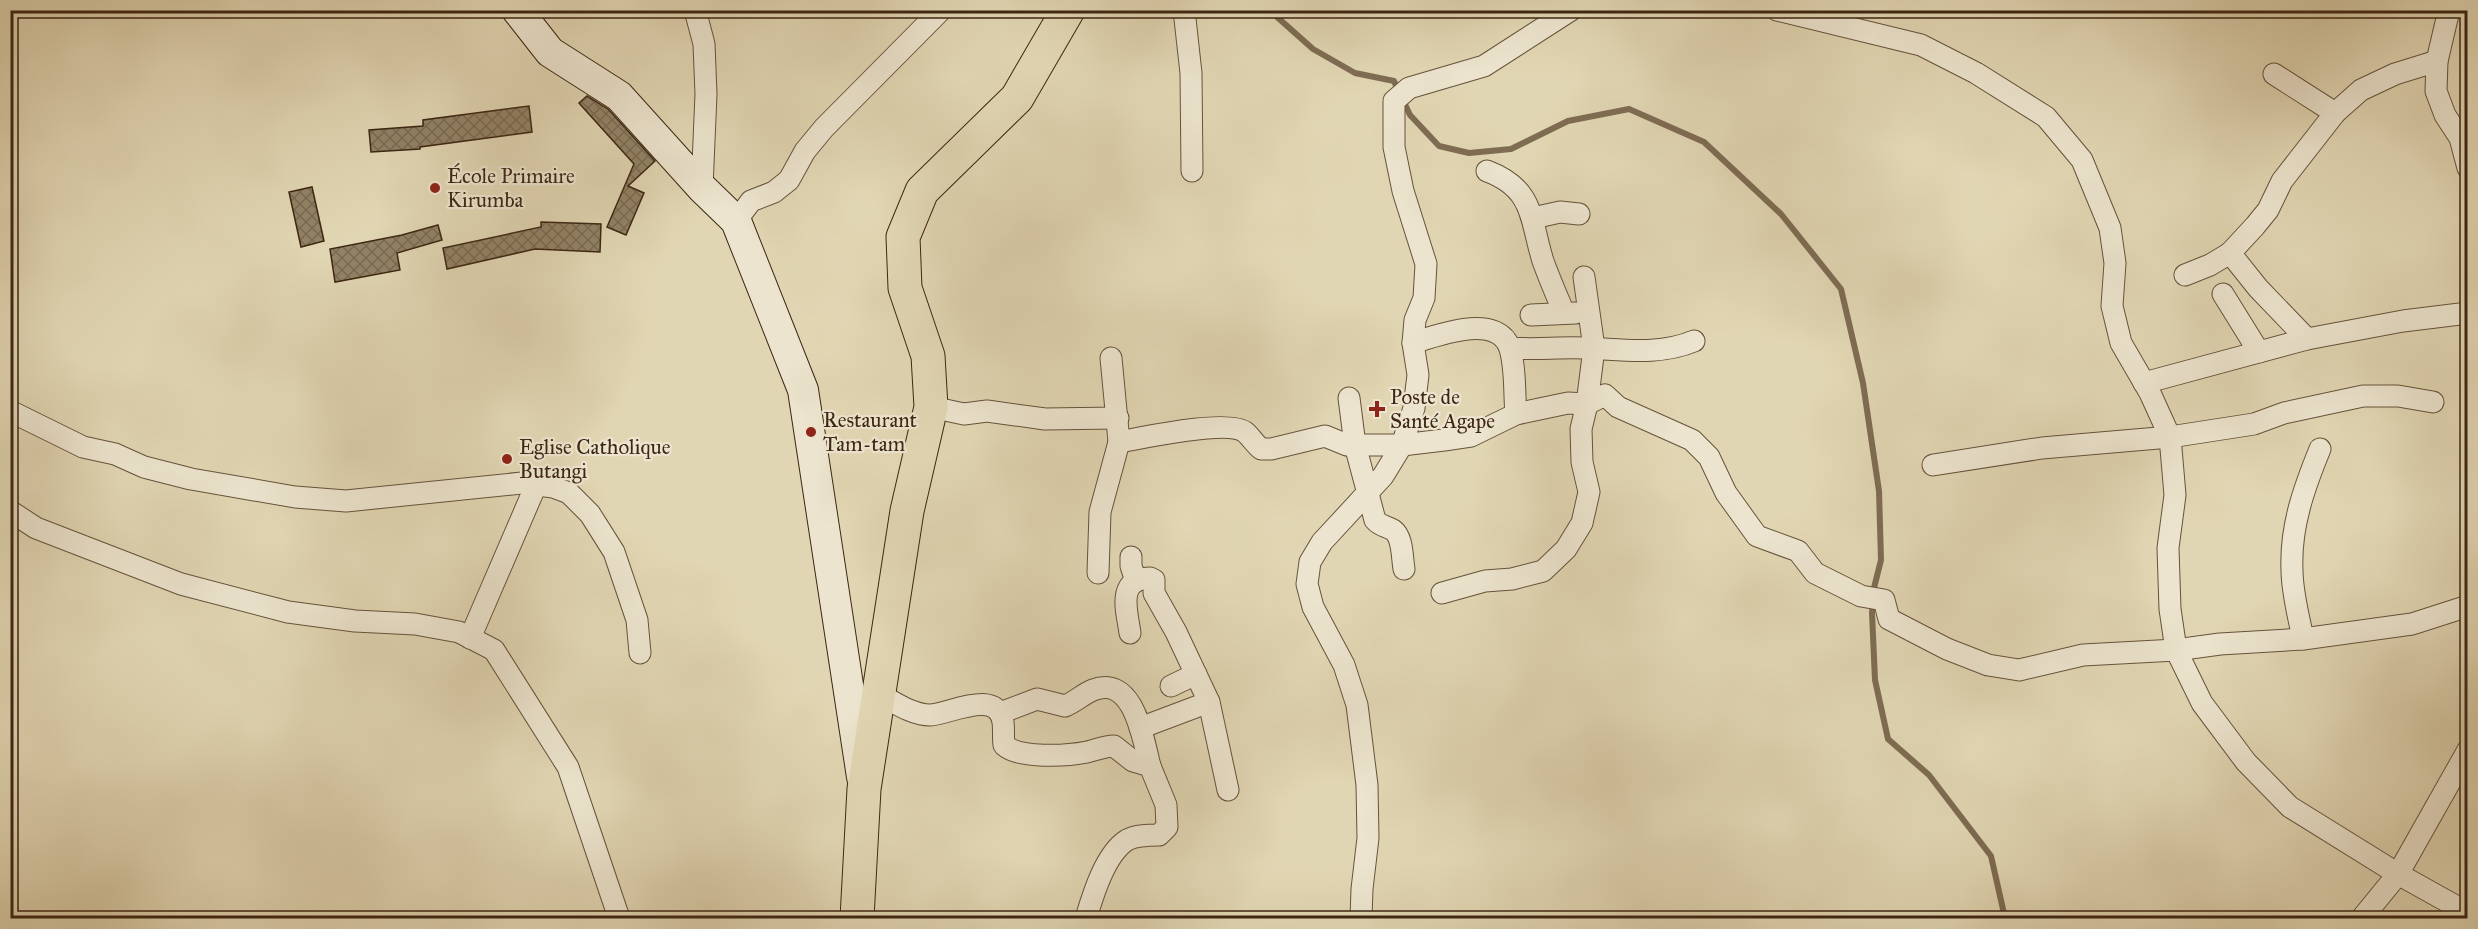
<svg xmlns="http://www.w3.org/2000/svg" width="2478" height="929" font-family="'IM FELL Great Primer',serif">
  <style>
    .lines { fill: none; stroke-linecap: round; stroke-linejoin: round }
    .stream { stroke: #7e6c53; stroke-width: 6 }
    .building { fill: url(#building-cross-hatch); stroke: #3d2613; stroke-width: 1.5 }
    .street-casing { stroke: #66523b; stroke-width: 23 }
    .secondary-casing { stroke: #3d2613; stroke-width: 32 }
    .highway-casing { stroke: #3d2613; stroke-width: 35 }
    .street { stroke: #ece4ce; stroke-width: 21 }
    .secondary { stroke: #ece4ce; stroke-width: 30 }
    .highway { stroke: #e1d6b3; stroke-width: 33 }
    .poi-dot { fill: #8f2418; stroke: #ece4ce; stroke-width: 2 }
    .labels { text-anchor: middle; stroke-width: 4.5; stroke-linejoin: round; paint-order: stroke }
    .poi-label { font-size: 21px; fill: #3d2613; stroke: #ece4ce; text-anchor: start }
  </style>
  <defs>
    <pattern id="building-cross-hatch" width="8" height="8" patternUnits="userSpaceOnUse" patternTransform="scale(1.5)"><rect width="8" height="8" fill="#928266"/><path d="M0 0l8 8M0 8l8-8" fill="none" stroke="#786a53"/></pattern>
  </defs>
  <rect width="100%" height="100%" fill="#e1d6b3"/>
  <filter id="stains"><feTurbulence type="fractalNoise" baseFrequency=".00333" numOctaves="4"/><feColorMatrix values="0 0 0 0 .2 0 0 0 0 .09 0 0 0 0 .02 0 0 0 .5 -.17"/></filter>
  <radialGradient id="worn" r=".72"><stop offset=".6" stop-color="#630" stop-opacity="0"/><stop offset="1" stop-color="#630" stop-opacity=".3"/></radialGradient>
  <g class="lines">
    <g class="stream">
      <path d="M1277 17 1313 49 1355 73 1394 81 1398 90"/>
      <path d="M1403 100 1410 115 1439 146 1469 153 1511 149 1568 121 1629 109 1704 142 1781 214 1841 289 1863 383 1879 491 1881 560 1874 588 1872 613 1875 680 1888 739 1929 775 1991 856 2005 918"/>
    </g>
  </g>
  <g class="building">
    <path d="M587 96 608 109 655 161 628 186 644 193 626 235 607 227 634 164 579 103Z"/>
    <path d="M529 106 532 132 420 147V149L371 152 369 130 423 126V120Z"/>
    <path d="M312 187 324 241 301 247 289 192Z"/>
    <path d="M541 222 601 224 600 252 535 249 447 269 443 248 541 227Z"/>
    <path d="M438 225 442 240 397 253 400 270 335 282 330 249 402 235Z"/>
  </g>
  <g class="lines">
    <defs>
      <g id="street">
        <path d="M695 10 704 44 706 94 702 188"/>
        <path d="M1184 10 1191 73 1192 171"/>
        <path d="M1777 10 1921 45 1976 73 2046 117 2082 160 2110 228 2115 263 2112 306 2121 343 2150 393 2170 437 2175 495 2168 548 2170 609 2176 650 2202 703 2246 762 2290 807 2398 874 2468 913"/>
        <path d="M2449 10 2437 61 2436 91 2445 115 2460 138 2468 168"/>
        <path d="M2274 74 2335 113"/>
        <path d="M1487 171C1535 189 1530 220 1543 261 1549 278 1557 296 1564 313"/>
        <path d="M1533 218 1560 212 1579 214"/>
        <path d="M736 221 751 201 774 192 789 180 805 151 824 128 941 10"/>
        <path d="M2230 253 2258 288 2307 339"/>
        <path d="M2185 275 2210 265 2230 253 2255 226 2268 210 2282 181 2335 113 2361 90 2395 74 2437 61"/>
        <path d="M2223 294 2259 352"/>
        <path d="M1531 315 1576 313"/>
        <path d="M1413 343C1438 335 1499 312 1510 349 1516 369 1514 394 1516 414"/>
        <path d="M1510 348C1535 350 1559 347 1584 348 1621 349 1658 356 1694 341"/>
        <path d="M2144 383 2307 339 2403 321 2468 313"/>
        <path d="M1349 398 1355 445 1375 520C1380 526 1386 526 1393 530 1403 537 1402 558 1404 569"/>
        <path d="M931 407 964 414 987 411 1045 419 1118 418"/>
        <path d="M10 411 83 447 115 454 144 467 191 479 295 497 346 501 522 483 553 487 569 493 590 514 614 552 637 620 640 653"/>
        <path d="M1119 442C1142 438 1227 419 1245 432 1250 436 1255 444 1261 449H1271L1325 436 1347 445H1402L1444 440 1471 436 1516 414 1568 403 1587 404 1605 395 1618 407 1692 440 1709 457 1726 493 1757 536 1798 551 1815 573 1861 596 1884 600 1889 619 1947 649 1988 665 2019 670 2083 655 2176 650 2220 644 2303 639 2412 624 2468 606"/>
        <path d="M1933 465 2042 448 2170 437 2254 424 2284 413 2363 396H2398L2433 402"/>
        <path d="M10 511 36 528 181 584 288 612 355 621 415 624 459 632 494 650 568 767 619 918"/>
        <path d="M1131 557V566L1136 581"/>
        <path d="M1098 573 1100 512 1119 442 1111 358"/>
        <path d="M1442 593 1485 581 1512 579 1543 571 1566 549 1582 523 1589 492 1582 462 1581 429 1587 404 1594 348 1584 277"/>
        <path d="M1130 633C1127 611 1116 579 1150 578L1154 580V593L1176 632 1209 702 1228 790"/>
        <path d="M470 638 536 485"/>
        <path d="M2303 639C2299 617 2292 593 2292 570 2290 527 2304 488 2320 449"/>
        <path d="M1171 686 1196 674"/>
        <path d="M879 694C894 702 912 715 930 715 950 714 997 688 1003 722 1004 729 1003 737 1004 745 1019 759 1067 756 1087 752 1096 750 1105 746 1114 746L1133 761 1150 766 1166 805 1167 827 1159 835C1149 835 1136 835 1127 840 1105 854 1093 895 1086 918"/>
        <path d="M1000 713 1037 699 1065 706C1075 702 1083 694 1093 690 1134 674 1143 739 1150 766"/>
        <path d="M1140 728 1209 702"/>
        <path d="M1361 918 1362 889 1368 838 1367 785 1357 705 1344 665 1313 607 1307 584 1310 562 1322 542 1383 476 1402 445 1414 408 1418 375 1413 343 1415 320 1424 298 1426 264 1403 191 1394 147V101L1409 88 1484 66 1571 10"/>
        <path d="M2362 918 2398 874 2468 750"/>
      </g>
      <path id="secondary" d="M517 10 550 52 619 96 702 188 736 221 803 390 862 777"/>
      <path id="highway" d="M857 918 864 789 907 511 931 407 928 356 905 288 903 237 922 191 1017 98 1068 10"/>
    </defs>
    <use href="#street" class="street-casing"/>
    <use href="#secondary" class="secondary-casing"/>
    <use href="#highway" class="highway-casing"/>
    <use href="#street" class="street"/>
    <use href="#secondary" class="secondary"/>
    <use href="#highway" class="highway"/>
  </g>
  <g class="poi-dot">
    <circle cx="435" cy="188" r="6"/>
    <path d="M1374 400h6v6h6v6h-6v6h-6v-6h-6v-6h6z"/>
    <circle cx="811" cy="432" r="6"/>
    <circle cx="507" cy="459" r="6"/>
  </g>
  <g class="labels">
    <g class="poi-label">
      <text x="447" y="183">École Primaire<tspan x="447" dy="24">Kirumba</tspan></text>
      <text x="1390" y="404">Poste de<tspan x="1390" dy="24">Santé Agape</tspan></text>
      <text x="823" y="427">Restaurant<tspan x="823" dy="24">Tam-tam</tspan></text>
      <text x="519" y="454">Eglise Catholique<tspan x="519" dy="24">Butangi</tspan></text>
    </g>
  </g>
  <rect width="2478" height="929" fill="none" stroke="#e1d6b3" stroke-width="36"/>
  <rect x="12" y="12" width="2454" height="905" fill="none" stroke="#3d2613" stroke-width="3"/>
  <rect x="18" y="18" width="2442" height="893" fill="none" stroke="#3d2613" stroke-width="1.5"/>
  <rect width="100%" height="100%" filter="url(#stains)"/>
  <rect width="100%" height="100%" fill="url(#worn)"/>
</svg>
